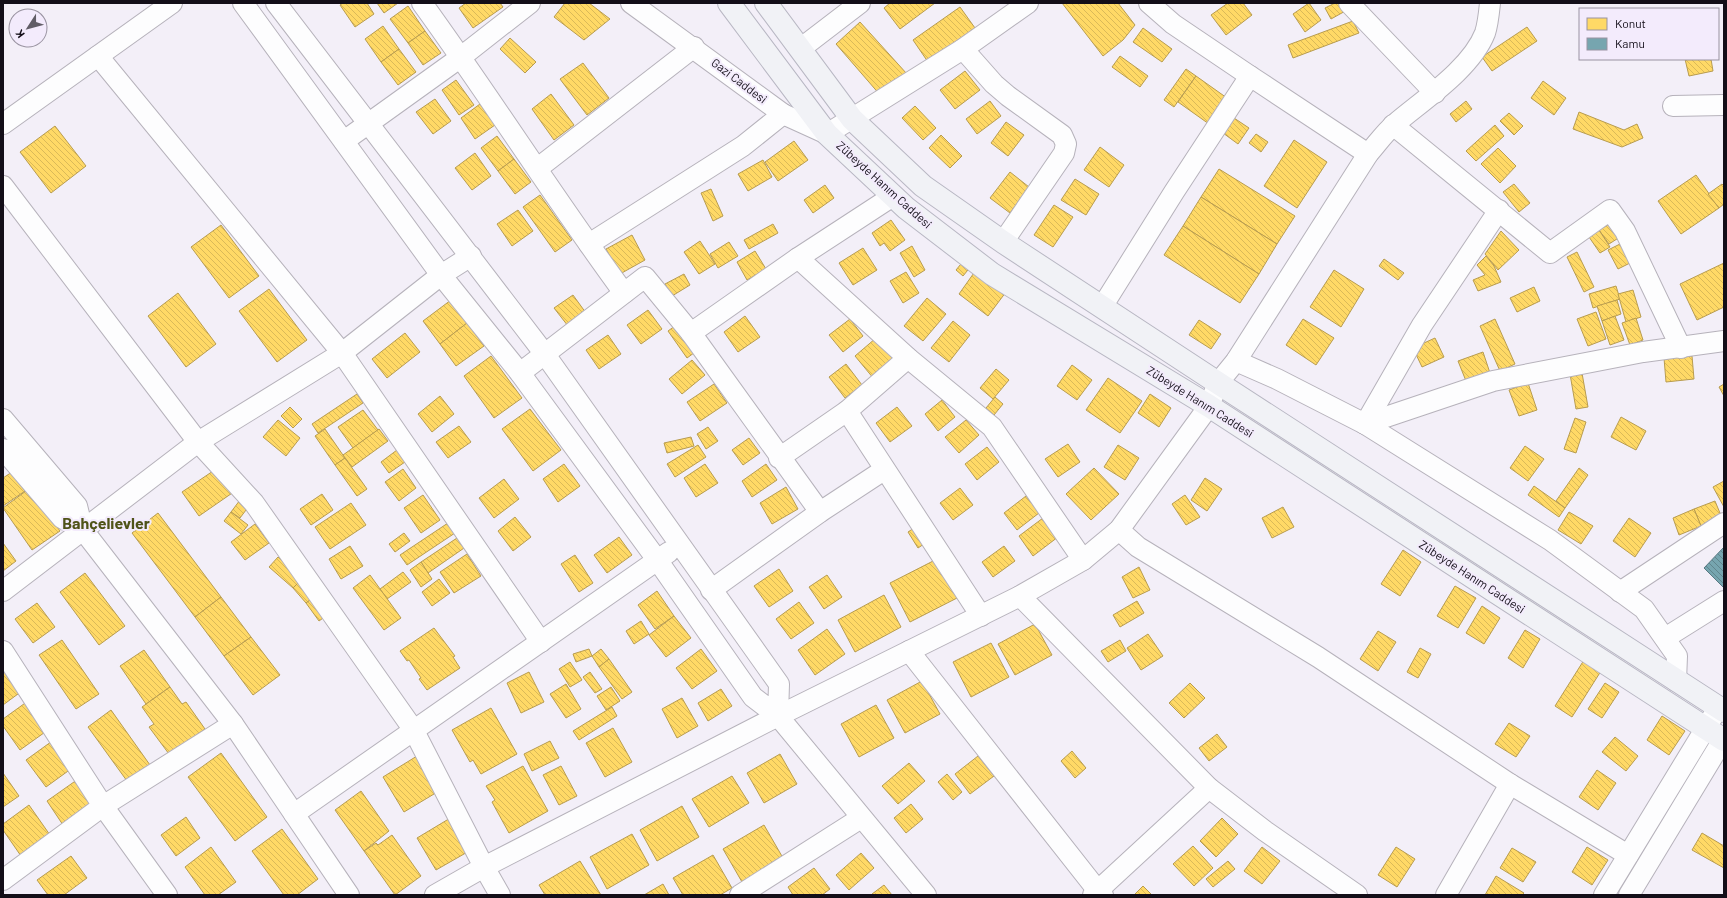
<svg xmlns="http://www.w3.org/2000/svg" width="1727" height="898" font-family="Barlow,sans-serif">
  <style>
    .homes { fill: url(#homes-back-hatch); stroke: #b89c4f }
    .public { fill: url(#public-back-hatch); stroke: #587882 }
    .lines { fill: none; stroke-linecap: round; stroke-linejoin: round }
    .minor-casing { stroke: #b6b2bb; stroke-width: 22 }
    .major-casing { stroke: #b8b7c3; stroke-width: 24 }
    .minor { stroke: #fdfdfe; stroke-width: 20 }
    .major { stroke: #f1f2f6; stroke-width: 22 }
    .labels { text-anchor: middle; stroke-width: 4; stroke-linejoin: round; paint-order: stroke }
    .street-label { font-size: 12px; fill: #130e18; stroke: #f3ebfc }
    .district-label { font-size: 16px; font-weight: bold; fill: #4f5318; stroke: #f3ebfc }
  </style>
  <defs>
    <pattern id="homes-back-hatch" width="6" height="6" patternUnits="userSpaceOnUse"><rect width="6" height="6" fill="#ffd966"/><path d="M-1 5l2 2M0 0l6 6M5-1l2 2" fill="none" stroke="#dab958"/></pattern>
    <pattern id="public-back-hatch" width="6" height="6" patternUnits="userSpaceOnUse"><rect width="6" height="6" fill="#76a5af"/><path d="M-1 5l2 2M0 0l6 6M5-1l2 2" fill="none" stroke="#60858d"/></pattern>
  </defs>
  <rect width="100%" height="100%" fill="#f3eff8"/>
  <g class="homes">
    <path d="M343 3H367L374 14 355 27 340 5Z"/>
    <path d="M377 3H398L384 13Z"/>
    <path d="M466 3H500L503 7 473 28 459 8Z"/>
    <path d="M565 3H589L610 19 584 40 554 17Z"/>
    <path d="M890 3H935L900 29 884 8Z"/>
    <path d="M1062 3H1118L1135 25 1123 40 1103 56Z"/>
    <path d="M1228 3H1243L1252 15 1226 35 1211 15Z"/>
    <path d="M1309 3 1321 20 1305 32 1293 14Z"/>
    <path d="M1335 3H1346L1349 9 1331 19 1325 8Z"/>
    <path d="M408 6 425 31 408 43 390 19Z"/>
    <path d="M960 7 975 28 928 62 913 40Z"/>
    <path d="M1353 21 1359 33 1293 58 1288 45Z"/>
    <path d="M860 22 907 74 881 96 836 44Z"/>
    <path d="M383 26 399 49 381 62 365 39Z"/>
    <path d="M1527 27 1537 41 1492 71 1482 57Z"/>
    <path d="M1143 28 1172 49 1162 62 1133 42Z"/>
    <path d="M425 31 441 53 423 65 408 43Z"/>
    <path d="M510 38 536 62 525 73 500 49Z"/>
    <path d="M399 49 416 72 398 85 381 62Z"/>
    <path d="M1120 56 1148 76 1140 87 1112 67Z"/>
    <path d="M1685 59H1711L1713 71 1689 76Z"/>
    <path d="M583 63 609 98 587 115 560 79Z"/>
    <path d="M1186 69 1196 76 1174 107 1164 100Z"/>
    <path d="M965 71 980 90 955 109 940 90Z"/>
    <path d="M1196 76 1227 98 1209 124 1178 102Z"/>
    <path d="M456 80 474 105 459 115 442 90Z"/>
    <path d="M1543 81 1566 98 1554 115 1531 98Z"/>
    <path d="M551 94 574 125 554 140 532 109Z"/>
    <path d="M435 99 451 121 433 134 416 112Z"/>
    <path d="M990 101 1001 116 977 134 966 119Z"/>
    <path d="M1466 101 1472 109 1456 122 1450 114Z"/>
    <path d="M480 104 495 125 475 139 461 118Z"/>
    <path d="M915 106 936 128 923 140 902 118Z"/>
    <path d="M1579 112 1624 130 1637 124 1643 138 1622 147 1573 129Z"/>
    <path d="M1509 113 1523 126 1514 135 1500 121Z"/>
    <path d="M1234 118 1249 128 1238 144 1223 133Z"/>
    <path d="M1006 122 1024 135 1008 156 991 143Z"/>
    <path d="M1495 125 1504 136 1476 161 1466 151Z"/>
    <path d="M55 126 86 166 51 193 20 152Z"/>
    <path d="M1256 134 1268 142 1261 152 1249 143Z"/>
    <path d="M941 135 962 156 950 168 929 148Z"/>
    <path d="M497 136 514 159 498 171 481 148Z"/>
    <path d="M1294 140 1327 162 1297 208 1264 186Z"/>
    <path d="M794 141 808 160 778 181 765 162Z"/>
    <path d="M1100 147 1124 165 1109 187 1084 170Z"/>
    <path d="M1498 148 1516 166 1500 183 1481 164Z"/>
    <path d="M475 153 491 176 472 190 455 168Z"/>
    <path d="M514 159 531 182 515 194 498 171Z"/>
    <path d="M763 160 772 177 748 191 738 174Z"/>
    <path d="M1219 169 1295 216 1277 244 1201 197Z"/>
    <path d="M1010 172 1029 187 1010 213 990 198Z"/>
    <path d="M1696 175 1719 208 1681 234 1658 201Z"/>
    <path d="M1075 179 1099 194 1086 215 1061 200Z"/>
    <path d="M1514 184 1530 203 1519 212 1503 192Z"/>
    <path d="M1722 184 1724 186V204L1719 208 1708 194Z"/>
    <path d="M825 185 834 198 813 213 804 200Z"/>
    <path d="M711 189 723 216 713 221 701 193Z"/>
    <path d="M540 195 572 240 555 252 523 207Z"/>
    <path d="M1201 197 1277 244 1259 274 1183 226Z"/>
    <path d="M1054 205 1073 217 1053 247 1034 235Z"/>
    <path d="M518 210 533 231 512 246 497 224Z"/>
    <path d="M891 220 905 240 890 251 884 243 880 246 872 233Z"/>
    <path d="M1611 223 1620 237 1609 244 1599 230Z"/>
    <path d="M773 224 778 233 749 249 744 240Z"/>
    <path d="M221 225 259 276 229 298 191 247Z"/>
    <path d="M1183 226 1259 274 1240 303 1164 255Z"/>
    <path d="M1599 230 1610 247 1600 253 1589 237Z"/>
    <path d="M1501 231 1519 250 1498 270 1485 254Z"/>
    <path d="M632 235 645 260 620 274 606 249Z"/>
    <path d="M700 241 715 264 699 274 684 252Z"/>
    <path d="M729 242 738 256 718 268 710 254Z"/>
    <path d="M1622 243 1632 262 1618 269 1608 250Z"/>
    <path d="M912 246 925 270 914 277 900 253Z"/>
    <path d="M863 248 877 270 853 285 839 263Z"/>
    <path d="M755 251 766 269 747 280 737 262Z"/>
    <path d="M1577 252 1594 287 1584 292 1567 257Z"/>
    <path d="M1486 256 1494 266 1501 282 1478 291 1473 280 1485 275 1477 265Z"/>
    <path d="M965 259 972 265 963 276 956 270Z"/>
    <path d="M1384 259 1404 273 1398 280 1379 266Z"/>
    <path d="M1724 263V307L1697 320 1680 284Z"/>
    <path d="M976 270 1006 292 988 316 959 294Z"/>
    <path d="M1334 270 1364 289 1341 327 1310 307Z"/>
    <path d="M906 272 919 293 903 303 890 281Z"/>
    <path d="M684 274 690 285 672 296 665 284Z"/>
    <path d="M1616 286 1620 299 1593 308 1589 294Z"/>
    <path d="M1534 287 1540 301 1517 312 1510 298Z"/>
    <path d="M269 289 307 340 277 362 239 311Z"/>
    <path d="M1633 290 1641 317 1626 322 1618 294Z"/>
    <path d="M178 293 216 344 186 367 148 316Z"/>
    <path d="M573 295 586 313 568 326 554 308Z"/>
    <path d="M927 298 946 314 923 341 904 326Z"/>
    <path d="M451 300 467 323 440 344 423 321Z"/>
    <path d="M1617 300 1621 314 1602 321 1597 306Z"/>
    <path d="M648 310 662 329 641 344 627 325Z"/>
    <path d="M1596 312 1606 339 1588 346 1577 319Z"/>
    <path d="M745 316 760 337 738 352 724 332Z"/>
    <path d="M1615 316 1624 340 1610 345 1602 321Z"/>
    <path d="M1636 318 1643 340 1630 345 1622 323Z"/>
    <path d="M850 319 863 336 843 352 829 335Z"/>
    <path d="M1303 319 1334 338 1316 365 1286 345Z"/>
    <path d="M1495 319 1515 364 1500 371 1480 326Z"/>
    <path d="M1199 320 1221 334 1211 349 1189 335Z"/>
    <path d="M953 321 970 335 949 362 931 348Z"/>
    <path d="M467 323 484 346 456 366 440 344Z"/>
    <path d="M679 323 698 350 687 358 668 331Z"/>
    <path d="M405 333 420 352 387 378 372 359Z"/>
    <path d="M608 335 621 354 599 369 586 350Z"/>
    <path d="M876 338 895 361 874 379 855 356Z"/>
    <path d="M1435 338 1444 357 1422 367 1413 348Z"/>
    <path d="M1483 352 1490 373 1466 381 1458 361Z"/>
    <path d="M491 356 522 398 494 418 464 376Z"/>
    <path d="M1692 356 1694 379 1666 382 1664 358Z"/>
    <path d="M692 360 705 375 682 394 669 379Z"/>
    <path d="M846 364 862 385 845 398 829 377Z"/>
    <path d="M1072 365 1092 380 1077 400 1057 386Z"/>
    <path d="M996 369 1009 380 993 399 980 388Z"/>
    <path d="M1582 373 1588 407 1576 409 1570 374Z"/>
    <path d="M1108 378 1142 401 1120 433 1086 410Z"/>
    <path d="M1528 383 1537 410 1519 416 1509 390Z"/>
    <path d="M714 384 727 403 700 421 687 402Z"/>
    <path d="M1724 384V396L1719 387Z"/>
    <path d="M357 394 363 403 318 433 312 424Z"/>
    <path d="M1150 394 1171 408 1159 427 1138 413Z"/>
    <path d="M440 396 454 414 432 432 418 414Z"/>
    <path d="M995 397 1003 404 994 415 986 408Z"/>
    <path d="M942 400 955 417 938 431 925 414Z"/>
    <path d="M290 407 302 419 293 428 281 416Z"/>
    <path d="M897 407 912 426 890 442 876 423Z"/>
    <path d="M530 409 561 450 533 471 502 429Z"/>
    <path d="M363 410 378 430 353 448 338 427Z"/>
    <path d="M1621 417 1646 431 1636 450 1611 437Z"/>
    <path d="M1575 418 1586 422 1576 453 1564 449Z"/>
    <path d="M278 420 300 438 286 456 263 437Z"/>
    <path d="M966 420 979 435 959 453 945 437Z"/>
    <path d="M459 426 471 442 448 458 436 442Z"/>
    <path d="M708 427 718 441 706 449 697 434Z"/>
    <path d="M325 429 345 458 335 465 315 436Z"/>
    <path d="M379 429 388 441 352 467 343 455Z"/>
    <path d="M691 437 694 446 667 453 664 443Z"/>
    <path d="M749 438 760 453 743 465 732 450Z"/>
    <path d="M1068 444 1080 462 1058 477 1045 459Z"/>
    <path d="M698 445 706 457 675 477 667 464Z"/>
    <path d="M1118 445 1139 458 1125 480 1104 467Z"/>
    <path d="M1525 446 1544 459 1528 481 1510 468Z"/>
    <path d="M987 447 999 462 977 480 965 464Z"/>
    <path d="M397 450 405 462 389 473 381 462Z"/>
    <path d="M345 458 367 489 357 496 335 465Z"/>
    <path d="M564 464 580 486 558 502 543 479Z"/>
    <path d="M705 464 718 483 696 497 684 478Z"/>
    <path d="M766 464 777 480 752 497 742 481Z"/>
    <path d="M222 465 238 489 199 516 182 492Z"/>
    <path d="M1094 468 1119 494 1091 520 1066 494Z"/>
    <path d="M1579 468 1588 475 1565 508 1556 501Z"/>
    <path d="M403 469 416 488 399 501 385 482Z"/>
    <path d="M12 472 25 491 3 506V478Z"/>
    <path d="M1205 478 1222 489 1207 511 1191 500Z"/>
    <path d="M504 479 519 499 494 518 479 498Z"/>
    <path d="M1724 481V507L1713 487Z"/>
    <path d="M1534 486 1565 508 1559 517 1528 495Z"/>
    <path d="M786 487 798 509 772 524 760 503Z"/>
    <path d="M30 488 60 531 32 550 3 508Z"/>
    <path d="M960 488 973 505 953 520 940 503Z"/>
    <path d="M322 494 333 510 311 525 300 509Z"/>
    <path d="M423 495 440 520 421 533 404 508Z"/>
    <path d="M1185 495 1200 517 1186 525 1172 504Z"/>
    <path d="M243 496 252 502 240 518 231 512Z"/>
    <path d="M1026 496 1039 513 1017 530 1004 513Z"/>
    <path d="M1715 501 1722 518 1701 526 1694 509Z"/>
    <path d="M351 503 366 525 330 549 315 527Z"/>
    <path d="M1283 507 1294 527 1272 538 1262 518Z"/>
    <path d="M1694 509 1701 526 1679 535 1673 518Z"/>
    <path d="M231 512 248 525 241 534 224 521Z"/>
    <path d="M1569 512 1593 526 1581 544 1558 530Z"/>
    <path d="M158 513 221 597 195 617 132 533Z"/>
    <path d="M515 517 531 537 513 551 498 531Z"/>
    <path d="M1043 518 1058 537 1033 556 1019 536Z"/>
    <path d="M1629 518 1651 533 1635 557 1613 541Z"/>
    <path d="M451 521 458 531 407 565 400 555Z"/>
    <path d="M255 524 269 543 245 560 231 542Z"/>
    <path d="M917 526 927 542 918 548 908 532Z"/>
    <path d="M404 533 410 541 395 552 389 544Z"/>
    <path d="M460 536 467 546 428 573 421 562Z"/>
    <path d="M619 537 632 555 607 573 594 555Z"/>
    <path d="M3 543 16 561 3 571Z"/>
    <path d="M350 546 363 566 341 579 329 559Z"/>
    <path d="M1004 546 1015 561 993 577 982 562Z"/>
    <path d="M1403 550 1421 562 1400 596 1381 584Z"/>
    <path d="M467 554 481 576 454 593 440 572Z"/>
    <path d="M575 555 593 583 579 592 561 564Z"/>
    <path d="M278 557 302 579 293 588 269 567Z"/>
    <path d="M939 558 959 597 910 622 890 583Z"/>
    <path d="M421 562 432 579 421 587 410 570Z"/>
    <path d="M1139 567 1150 590 1133 598 1122 577Z"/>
    <path d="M779 569 793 591 769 607 754 586Z"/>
    <path d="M403 572 411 582 387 599 380 589Z"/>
    <path d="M85 573 125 626 99 645 60 592Z"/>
    <path d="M370 575 401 618 384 630 353 588Z"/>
    <path d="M827 575 842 597 824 609 809 587Z"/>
    <path d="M302 579 317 595 306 603 293 588Z"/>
    <path d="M439 579 450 593 432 606 422 592Z"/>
    <path d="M1455 586 1476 598 1458 628 1437 616Z"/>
    <path d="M657 591 674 616 655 629 638 605Z"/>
    <path d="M317 595 330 613 319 621 306 603Z"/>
    <path d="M884 595 901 627 855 652 838 620Z"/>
    <path d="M221 597 251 637 224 656 195 617Z"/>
    <path d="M1137 601 1144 613 1120 627 1113 615Z"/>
    <path d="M799 602 814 623 791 639 776 619Z"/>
    <path d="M37 603 55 627 33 643 15 619Z"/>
    <path d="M1482 606 1500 618 1484 644 1466 633Z"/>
    <path d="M674 616 691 638 666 657 649 635Z"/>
    <path d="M641 621 649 634 634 644 626 631Z"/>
    <path d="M1035 624 1052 655 1015 675 998 644Z"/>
    <path d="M434 628 455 656 453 657 460 668 427 690 419 679 421 678 409 660 407 661 400 651Z"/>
    <path d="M827 629 845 654 815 675 798 650Z"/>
    <path d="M1525 630 1540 639 1523 668 1508 658Z"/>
    <path d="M1378 631 1396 642 1378 671 1360 659Z"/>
    <path d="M1148 634 1163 656 1141 670 1127 648Z"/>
    <path d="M251 637 280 675 253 695 224 656Z"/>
    <path d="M62 640 99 694 76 709 39 655Z"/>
    <path d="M1120 640 1126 651 1108 662 1101 651Z"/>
    <path d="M991 643 1009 677 971 697 953 662Z"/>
    <path d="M1420 648 1431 654 1418 678 1407 672Z"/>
    <path d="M589 649 592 656 576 662 573 654Z"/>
    <path d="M601 649 609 659 599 667 592 656Z"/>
    <path d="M701 649 717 671 692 689 676 668Z"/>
    <path d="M144 650 170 687 146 704 120 666Z"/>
    <path d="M609 659 632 692 622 699 599 667Z"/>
    <path d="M1584 660 1601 671 1572 717 1555 706Z"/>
    <path d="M570 662 582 680 570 687 559 669Z"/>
    <path d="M3 665 22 691 3 705Z"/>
    <path d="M529 672 544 702 521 713 507 683Z"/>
    <path d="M590 672 602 689 595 693 583 677Z"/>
    <path d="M922 681 940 714 905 733 887 700Z"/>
    <path d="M1190 683 1205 698 1184 718 1169 703Z"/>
    <path d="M1605 683 1619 692 1602 718 1588 709Z"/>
    <path d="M566 684 581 709 566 718 550 694Z"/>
    <path d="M170 687 182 704 186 702 205 729 169 754 149 727 154 724 142 707Z"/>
    <path d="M611 687 620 701 606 710 597 696Z"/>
    <path d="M721 689 732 706 708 721 698 703Z"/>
    <path d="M682 698 698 726 677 738 662 709Z"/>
    <path d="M28 701 48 730 20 750 3 726V719Z"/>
    <path d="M876 705 894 738 859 757 841 724Z"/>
    <path d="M612 707 617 716 579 740 573 731Z"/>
    <path d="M491 708 517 754 481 774 473 760 470 762 452 730Z"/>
    <path d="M111 710 150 765 127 781 88 727Z"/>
    <path d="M1662 716 1685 731 1669 755 1647 740Z"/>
    <path d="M1509 723 1530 736 1516 757 1495 744Z"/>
    <path d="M613 728 632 762 605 777 586 743Z"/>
    <path d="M1217 734 1227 747 1209 761 1199 748Z"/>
    <path d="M1615 737 1638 756 1626 771 1602 752Z"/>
    <path d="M55 739 75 766 46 787 26 760Z"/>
    <path d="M550 741 559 758 532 771 524 754Z"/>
    <path d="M1072 751 1086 768 1075 778 1061 761Z"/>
    <path d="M221 753 267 817 235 841 188 777Z"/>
    <path d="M780 754 797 784 764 803 747 773Z"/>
    <path d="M417 756 439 791 404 812 383 777Z"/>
    <path d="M978 756 994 776 970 794 955 774Z"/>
    <path d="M909 763 925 781 898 804 882 786Z"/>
    <path d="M523 766 548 811 509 833 492 802 495 800 486 786Z"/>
    <path d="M561 766 577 796 559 805 543 775Z"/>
    <path d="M1597 770 1616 783 1598 810 1579 797Z"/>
    <path d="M3 773 19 796 3 807Z"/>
    <path d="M947 774 962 792 953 800 938 782Z"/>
    <path d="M732 776 749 803 709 827 692 799Z"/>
    <path d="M81 777 97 801 63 825 47 801Z"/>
    <path d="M361 791 389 831 364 851 335 810Z"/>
    <path d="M911 804 923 819 906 833 894 818Z"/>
    <path d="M29 805 50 835 21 856 3 830V824Z"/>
    <path d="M682 806 699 837 657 861 640 830Z"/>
    <path d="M186 817 200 838 176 856 161 835Z"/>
    <path d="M452 817 471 850 436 870 417 838Z"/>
    <path d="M1222 818 1238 834 1216 857 1200 841Z"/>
    <path d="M764 825 783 858 742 882 723 849Z"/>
    <path d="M282 829 318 879 297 895H284L252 851Z"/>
    <path d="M1702 833 1724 846V868L1692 850Z"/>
    <path d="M632 834 649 865 607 889 590 857Z"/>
    <path d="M392 835 421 876 395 895 364 851 376 843 378 845Z"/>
    <path d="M1193 846 1213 868 1194 886 1173 864Z"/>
    <path d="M211 847 236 882 218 895H205L185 867Z"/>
    <path d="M1262 847 1280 861 1262 884 1244 871Z"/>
    <path d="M1396 847 1415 859 1397 887 1378 875Z"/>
    <path d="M1587 847 1608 860 1592 885 1572 872Z"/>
    <path d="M1512 848 1536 862 1523 882 1500 868Z"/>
    <path d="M861 853 874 868 849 890 836 875Z"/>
    <path d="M713 855 732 888 720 895H683L673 878Z"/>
    <path d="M71 856 87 878 64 895H48L37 880Z"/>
    <path d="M580 861 601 895H545L539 885Z"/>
    <path d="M1228 861 1235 869 1213 887 1206 879Z"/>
    <path d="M814 868 830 889 822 895H793L788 887Z"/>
    <path d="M1496 876 1524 893 1522 895H1485Z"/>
    <path d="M663 884 669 895H644Z"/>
    <path d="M884 885 892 895H873L872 894Z"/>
    <path d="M1143 886 1152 895H1134Z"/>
  </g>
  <path class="public" d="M1724 547V588L1704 568Z"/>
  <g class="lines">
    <defs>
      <g id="minor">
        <path d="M243 3 441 275 520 373 658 561 753 697 778 716 779 684 544 353 276 3"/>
        <path d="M422 3C491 98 554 198 624 293"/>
        <path d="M631 3 783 114 827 134 963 49 1028 3"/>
        <path d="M1149 3 1173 24 1250 76 1368 154"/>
        <path d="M1349 3 1435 93"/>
        <path d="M800 49 860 3"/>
        <path d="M963 49 994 84 1008 96 1062 135 1066 144 1064 153 1003 242"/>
        <path d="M98 56 342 353 541 642"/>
        <path d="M1673 106 1724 105"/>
        <path d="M3 124 172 3"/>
        <path d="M1393 125 1550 253 1610 210 1625 231 1681 348"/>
        <path d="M344 141 461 57 530 3"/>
        <path d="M538 168 694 47"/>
        <path d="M3 186 198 442 254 503 413 729 484 867 500 895"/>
        <path d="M589 244 743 146 783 114"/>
        <path d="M798 258 908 358 992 427 1083 560"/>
        <path d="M1102 307 1174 192 1250 76"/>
        <path d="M691 333 798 258 893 196"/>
        <path d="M1236 361 1277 379 1365 424 1550 540 1644 609 1677 656 1676 681"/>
        <path d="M520 373 645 277 691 333 820 512"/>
        <path d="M847 411 981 616"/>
        <path d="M3 419 77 506 83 530 62 518 3 449"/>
        <path d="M1365 424 1493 381 1643 352 1724 341"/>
        <path d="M1365 424 1422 325 1499 210"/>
        <path d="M779 458 847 411 908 358"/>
        <path d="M83 530 233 724 349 895"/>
        <path d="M1119 530 1138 547 1318 657 1510 784 1628 855"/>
        <path d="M711 590 820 512 884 470"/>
        <path d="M3 591 198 442 342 353 441 275 471 256"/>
        <path d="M1620 592 1724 523"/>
        <path d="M1020 596 1209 788 1265 831 1357 895"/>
        <path d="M1665 638 1724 601"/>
        <path d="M3 651 103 806 167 895"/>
        <path d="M909 651 1098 891 1103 895"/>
        <path d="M778 716 926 895"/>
        <path d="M294 814 669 552"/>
        <path d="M3 880 103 806 233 724"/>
        <path d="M435 895 484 867 778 716 1020 596 1083 560 1119 530 1209 406 1218 383 1236 361 1368 154C1377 144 1385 132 1395 124 1423 100 1471 69 1485 33 1488 24 1489 13 1490 3"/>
        <path d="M740 895 861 818"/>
        <path d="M1093 895 1209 788"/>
        <path d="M1446 895 1510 784"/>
        <path d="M1604 895 1718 708"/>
        <path d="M1629 895 1724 738"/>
      </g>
      <g id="major">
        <path d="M729 3 827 134 906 208 992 274 1209 406 1724 740"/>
        <path d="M766 3 852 119 923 186 1003 242 1218 383 1724 711"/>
      </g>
    </defs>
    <use href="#minor" class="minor-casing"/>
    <use href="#major" class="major-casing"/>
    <use href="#minor" class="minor"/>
    <use href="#major" class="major"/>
  </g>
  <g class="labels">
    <g class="street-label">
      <text transform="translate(739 81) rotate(37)" y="4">Gazi Caddesi</text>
      <text transform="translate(884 185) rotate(42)" y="4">Zübeyde Hanım Caddesi</text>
      <text transform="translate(1200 402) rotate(32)" y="4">Zübeyde Hanım Caddesi</text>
      <text transform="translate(1472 577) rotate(33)" y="4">Zübeyde Hanım Caddesi</text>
    </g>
    <g class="district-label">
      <text x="106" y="529">Bahçelievler</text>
    </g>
  </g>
  <rect width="1727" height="898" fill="none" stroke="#130e18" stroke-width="8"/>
  <rect x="1579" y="8" width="140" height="52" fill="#f3ebfc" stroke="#9993a1"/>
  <rect x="1587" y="18" width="20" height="12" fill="#ffd966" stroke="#9993a1"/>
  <text x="1615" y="28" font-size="12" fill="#130e18">Konut</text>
  <rect x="1587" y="38" width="20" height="12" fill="#76a5af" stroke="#9993a1"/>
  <text x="1615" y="48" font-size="12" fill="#130e18">Kamu</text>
  <g transform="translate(28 28) rotate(234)"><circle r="19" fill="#f3ebfc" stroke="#9993a1"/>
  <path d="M0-3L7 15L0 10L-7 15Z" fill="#615d66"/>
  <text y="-6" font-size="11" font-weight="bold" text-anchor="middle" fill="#130e18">K</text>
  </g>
</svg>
